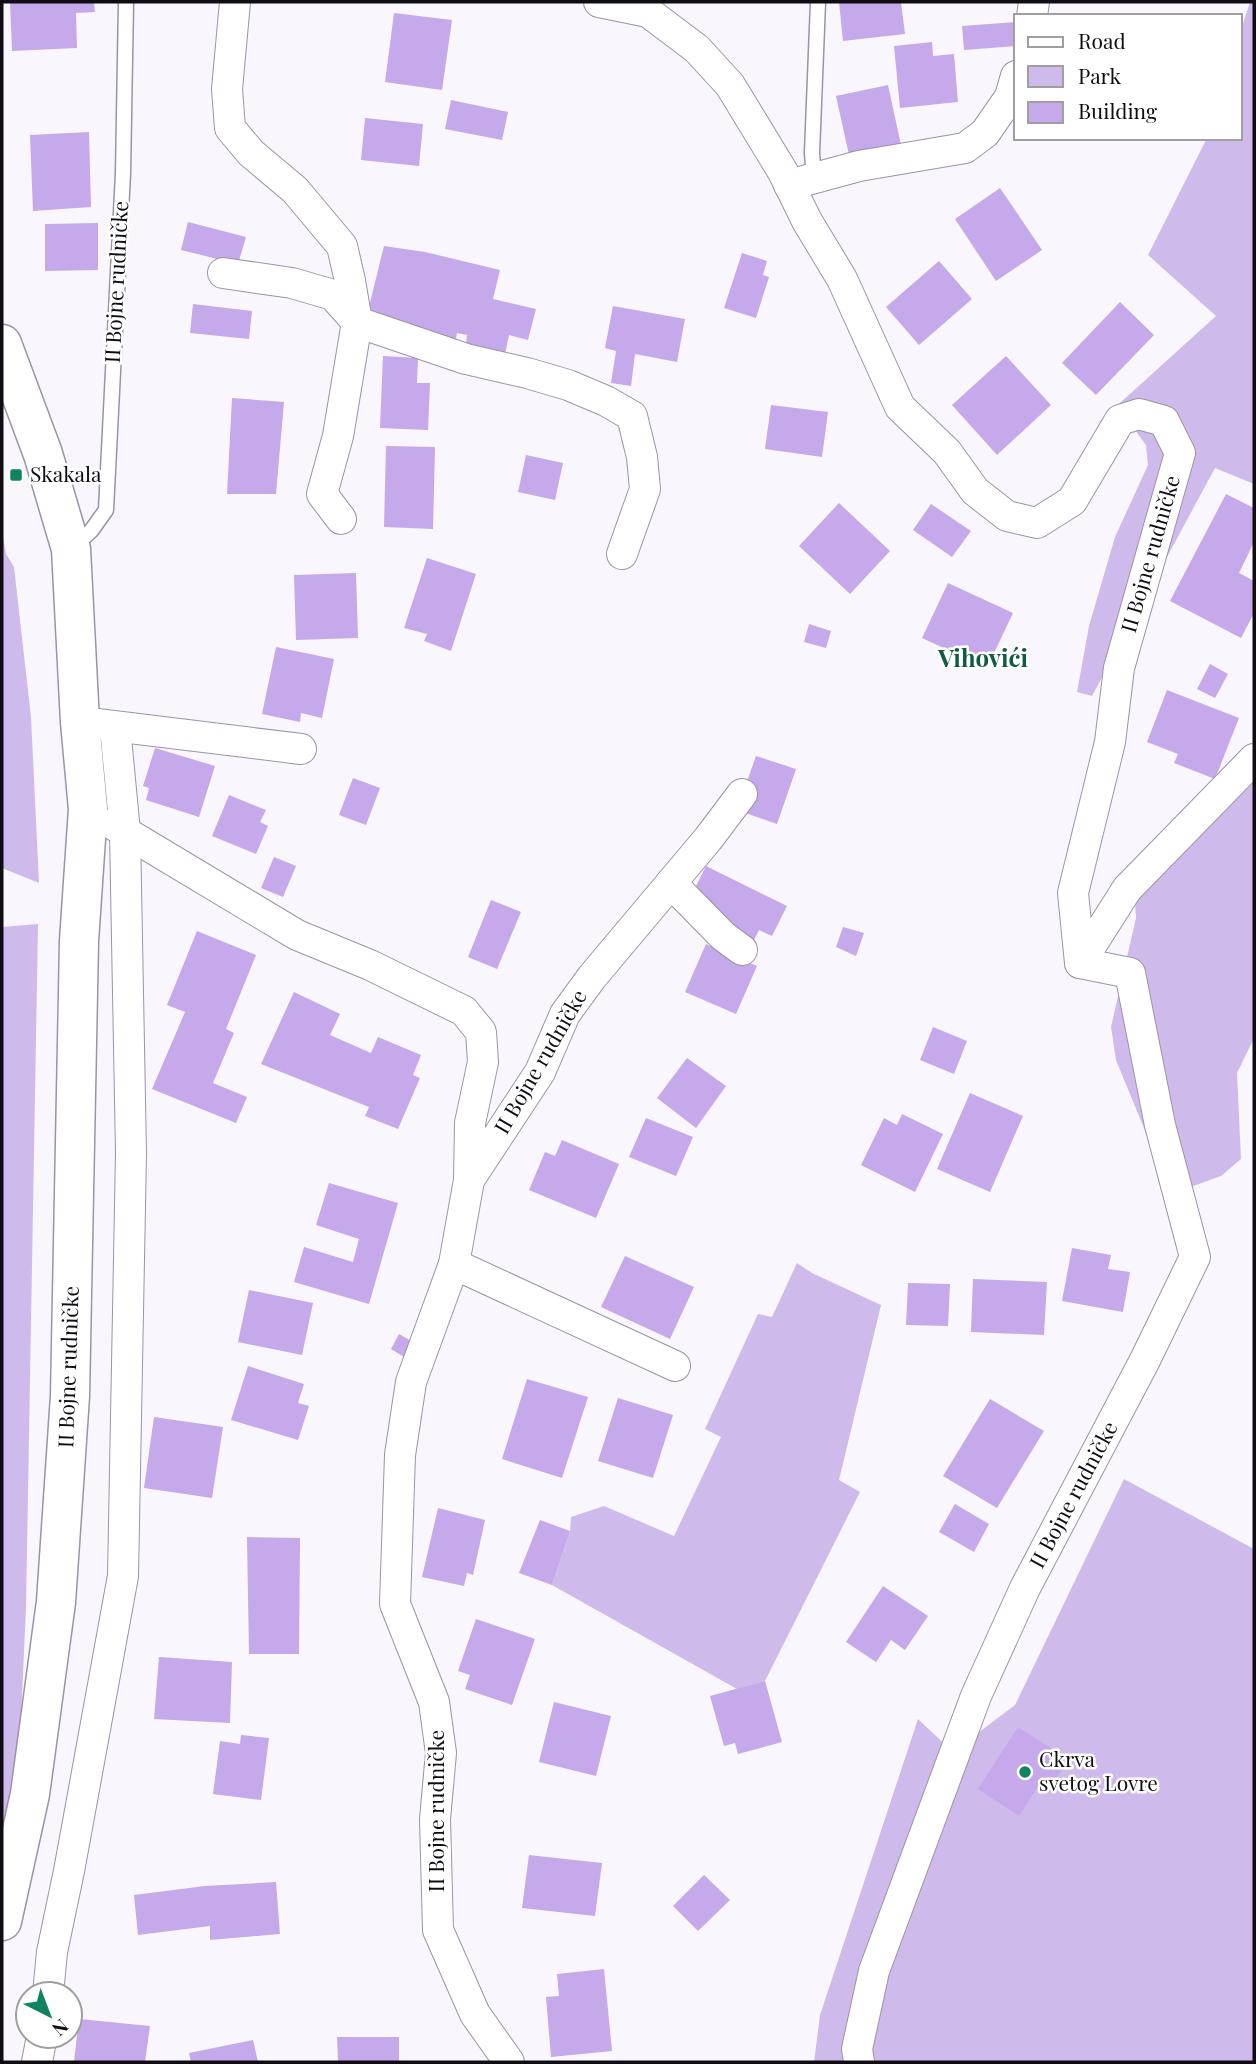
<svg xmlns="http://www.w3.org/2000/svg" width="1256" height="2064" font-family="'Playfair Display',serif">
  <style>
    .green { fill: #cfbaec }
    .building { fill: #c5a9ea }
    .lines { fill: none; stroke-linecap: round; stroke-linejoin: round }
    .lane-casing { stroke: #9a94a5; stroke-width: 17 }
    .street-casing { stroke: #9a94a5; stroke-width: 32 }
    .secondary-casing { stroke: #9a94a5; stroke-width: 41 }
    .lane { stroke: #fff; stroke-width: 14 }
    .street { stroke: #fff; stroke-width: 30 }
    .secondary { stroke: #fff; stroke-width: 38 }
    .poi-dot { fill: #0f8362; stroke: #fff; stroke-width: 2.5 }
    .labels { text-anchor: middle; stroke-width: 5; stroke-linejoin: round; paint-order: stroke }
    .street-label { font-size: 21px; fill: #0f0d13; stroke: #fff }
    .poi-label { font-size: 21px; fill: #0f0d13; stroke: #fff; text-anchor: start }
    .quarter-label { font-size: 24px; font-weight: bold; fill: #105b43; stroke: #fff }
  </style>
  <rect width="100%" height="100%" fill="#f9f6fd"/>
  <g class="green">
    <path d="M1250 2H1254V484L1215 468 1092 696 1077 692 1089 626 1115 537 1148 465 1146 445 1135 430 1120 420 1099 422 1216 316 1148 255 1207 138H1240V33Z"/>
    <path d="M2 531 6 554 14 567 31 717 39 883 2 868Z"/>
    <path d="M1254 743V1038L1237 1073 1241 1159 1221 1176 1171 1194 1116 1060 1111 1027 1136 918 1133 864Z"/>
    <path d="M38 924 26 1607 18 1786 2 1877V927Z"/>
    <path d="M797 1263 812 1273 881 1305 839 1480 860 1492 765 1681 737 1689 552 1585 570 1531 571 1517 604 1506 674 1536 721 1437 705 1429 758 1314 772 1317Z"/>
    <path d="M1124 1479 1254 1549V2062H814L820 2015 918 1719 953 1752 1015 1705Z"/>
  </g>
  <g class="building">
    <path d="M10 2H94L95 12 76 13 77 48 12 51Z"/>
    <path d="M839 2H901L905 34 843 41Z"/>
    <path d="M394 13 452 20 442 90 385 82Z"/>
    <path d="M1016 22V46L964 50 962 26Z"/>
    <path d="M932 42 933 56 954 54 958 102 900 108 894 46Z"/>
    <path d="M888 85 901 145 849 155 836 96Z"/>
    <path d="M451 100 508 112 502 140 445 129Z"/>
    <path d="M365 118 423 124 419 166 361 160Z"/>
    <path d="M89 132 91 207 33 211 30 135Z"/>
    <path d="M1000 188 1042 250 996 281 955 219Z"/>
    <path d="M188 222 246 237 238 264 181 250Z"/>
    <path d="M98 223V270L45 271V224Z"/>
    <path d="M384 246 425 252 500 270 493 299 536 309 528 340 509 335 505 354 466 344 467 335 457 333 456 339 367 315Z"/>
    <path d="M742 253 767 261 763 275 769 277 756 318 724 308Z"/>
    <path d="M939 261 972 299 919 345 886 307Z"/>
    <path d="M1120 302 1154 335 1096 395 1062 363Z"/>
    <path d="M193 304 252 311 249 339 190 333Z"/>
    <path d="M613 306 685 319 677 362 635 354 631 386 611 383 616 351 605 348Z"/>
    <path d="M383 356 418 358 417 383H430L428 430 380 428Z"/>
    <path d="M1006 356 1051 405 997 455 952 405Z"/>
    <path d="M232 398 284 402 276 494H227Z"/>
    <path d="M771 405 828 412 822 457 765 449Z"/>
    <path d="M386 446 435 447 433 529 384 527Z"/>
    <path d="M526 455 563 463 555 500 518 492Z"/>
    <path d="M1226 494 1254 508V542L1239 573 1254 581V613L1241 638 1170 601Z"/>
    <path d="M839 503 890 551 850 594 799 546Z"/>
    <path d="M931 504 971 531 952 557 913 530Z"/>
    <path d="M427 558 476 574 451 651 424 641 427 634 404 628Z"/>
    <path d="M356 573 358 638 296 640 294 575Z"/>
    <path d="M948 583 1013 613 987 668 922 638Z"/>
    <path d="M809 624 831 631 826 648 804 642Z"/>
    <path d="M276 647 334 659 322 718 301 713 300 722 262 714Z"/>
    <path d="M1210 664 1228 674 1215 698 1197 689Z"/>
    <path d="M1167 690 1239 718 1215 779 1174 763 1178 754 1147 742Z"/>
    <path d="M155 748 215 766 199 817 146 800 149 788 143 786Z"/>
    <path d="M756 756 796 769 777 824 737 810Z"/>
    <path d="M353 778 380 788 366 825 339 815Z"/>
    <path d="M229 795 266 810 260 822 268 826 256 854 212 836Z"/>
    <path d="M274 857 296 866 283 897 261 888Z"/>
    <path d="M706 866 787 906 772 936 759 930 752 944 684 910Z"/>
    <path d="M491 900 521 912 497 969 468 957Z"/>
    <path d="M843 927 864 933 856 956 836 947Z"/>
    <path d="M197 931 256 955 226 1029 234 1033 213 1083 247 1097 236 1123 152 1089 185 1012 167 1005Z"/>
    <path d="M706 944 757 966 736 1014 685 992Z"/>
    <path d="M294 992 340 1014 330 1035 371 1053 378 1037 421 1055 413 1075 420 1078 398 1129 365 1116 369 1107 261 1064Z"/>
    <path d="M933 1027 967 1041 954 1074 920 1060Z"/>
    <path d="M687 1058 726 1086 696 1128 657 1098Z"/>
    <path d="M970 1093 1023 1116 990 1192 937 1169Z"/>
    <path d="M902 1114 943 1134 915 1192 861 1165 884 1118 897 1125Z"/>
    <path d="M646 1118 693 1137 676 1176 629 1157Z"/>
    <path d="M562 1140 619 1164 596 1218 529 1190 545 1152 555 1156Z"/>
    <path d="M329 1183 398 1203 369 1304 294 1282 304 1247 353 1262 359 1239 316 1225Z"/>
    <path d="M1072 1248 1111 1255 1108 1269 1130 1272 1123 1312 1062 1301Z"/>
    <path d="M625 1256 694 1287 670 1339 601 1307Z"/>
    <path d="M973 1279 1047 1282 1044 1335 971 1332Z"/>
    <path d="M908 1283 950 1284 948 1326 906 1325Z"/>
    <path d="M249 1290 313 1303 302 1355 238 1342Z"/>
    <path d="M399 1334 413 1342 404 1357 391 1349Z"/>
    <path d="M248 1366 304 1384 298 1403 309 1406 298 1440 231 1420Z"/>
    <path d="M527 1379 588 1397 562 1478 502 1459Z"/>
    <path d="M618 1398 673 1415 653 1478 598 1461Z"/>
    <path d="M990 1399 1044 1431 997 1508 943 1476Z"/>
    <path d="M154 1417 223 1427 212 1498 144 1488Z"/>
    <path d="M955 1504 989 1524 974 1552 939 1532Z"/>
    <path d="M438 1508 485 1520 473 1575 467 1573 464 1586 422 1577Z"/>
    <path d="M540 1520 570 1531 552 1585 519 1573Z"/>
    <path d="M247 1537 300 1538 299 1654H249Z"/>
    <path d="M883 1586 928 1616 905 1650 891 1640 876 1662 846 1642Z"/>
    <path d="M476 1619 535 1639 512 1705 465 1689 470 1675 458 1671Z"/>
    <path d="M159 1657 232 1662 230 1723 154 1719Z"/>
    <path d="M765 1681 782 1742 738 1754 735 1743 724 1746 710 1696Z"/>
    <path d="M554 1702 611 1716 596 1776 539 1762Z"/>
    <path d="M1018 1727 1063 1756 1060 1761 1065 1765 1052 1785 1043 1779 1019 1816 978 1789Z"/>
    <path d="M241 1735 269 1738 261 1800 213 1794 220 1741 240 1744Z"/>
    <path d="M529 1855 602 1863 595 1916 522 1908Z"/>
    <path d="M704 1875 730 1900 698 1931 673 1906Z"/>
    <path d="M276 1882 280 1934 210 1940V1926L138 1935 134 1895 205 1886Z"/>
    <path d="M604 1969 612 2051 551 2057 546 1997 559 1996 557 1974Z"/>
    <path d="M79 2019 150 2026 145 2062H74Z"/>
    <path d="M337 2037H399V2062H338Z"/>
    <path d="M253 2040 258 2062H191L189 2053Z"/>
  </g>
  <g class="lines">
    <defs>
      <g id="lane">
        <path d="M814 178 812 153 818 2"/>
        <path d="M73 547 91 531 106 510 123 173 126 2"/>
      </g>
      <g id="street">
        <path d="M235 2 227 89 230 128 251 153 295 190 342 246 350 281 357 322 338 436 322 494 341 519"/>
        <path d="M599 2 648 12 697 49 730 85 783 172 807 221 842 279 900 407 947 452 975 491 1007 516 1037 523 1072 501 1120 420 1139 414 1164 421 1180 453 1119 668 1110 742 1073 893 1080 963 1127 889 1254 759"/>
        <path d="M1032 16 1034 2"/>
        <path d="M789 185 859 166 965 148 985 133 1010 97 1016 76"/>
        <path d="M223 273 292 283 333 295 357 322 466 359 527 373 568 385 606 401 632 416 642 457 645 489 622 554"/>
        <path d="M97 724 301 749"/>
        <path d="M112 824 297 935 370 965 464 1011 481 1032 483 1062 470 1123 469 1180"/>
        <path d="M671 883 723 936 742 950"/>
        <path d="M454 1264 675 1366"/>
        <path d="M48 1994 52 1952 69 1871 123 1576 131 1153 125 832 115 727"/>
        <path d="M37 2062 42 2036"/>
        <path d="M509 2062 475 2014 438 1930 435 1819 441 1753 434 1702 395 1604 400 1455 411 1382 454 1264 469 1180 540 1072 565 1014 592 977 708 839 742 794"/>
        <path d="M859 2062 857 2049 874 1971 976 1696 1025 1588 1145 1360 1195 1257 1160 1125 1130 973 1080 963"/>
      </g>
      <path id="secondary" d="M2 344 43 454 71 549 80 722 88 809 79 941 70 1396 56 1602 30 1794 2 1921"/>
    </defs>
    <use href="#lane" class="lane-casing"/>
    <use href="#street" class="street-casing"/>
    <use href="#secondary" class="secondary-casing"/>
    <use href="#lane" class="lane"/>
    <use href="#street" class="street"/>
    <use href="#secondary" class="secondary"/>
  </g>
  <g class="poi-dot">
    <rect x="9" y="468" width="14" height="14" rx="3.5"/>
    <circle cx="1025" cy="1772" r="7"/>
  </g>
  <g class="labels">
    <g class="street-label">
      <text transform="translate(117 282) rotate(-87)" y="7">II Bojne rudničke</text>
      <text transform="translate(1151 554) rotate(-74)" y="7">II Bojne rudničke</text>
      <text transform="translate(541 1062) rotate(-60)" y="7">II Bojne rudničke</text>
      <text transform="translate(69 1367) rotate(-88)" y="7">II Bojne rudničke</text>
      <text transform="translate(1074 1495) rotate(-62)" y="7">II Bojne rudničke</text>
      <text transform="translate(437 1811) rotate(-90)" y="7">II Bojne rudničke</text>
    </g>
    <g class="poi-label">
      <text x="30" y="482">Skakala</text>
      <text x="1039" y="1767">Ckrva<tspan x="1039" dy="24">svetog Lovre</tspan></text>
    </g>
    <g class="quarter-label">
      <text x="983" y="667">Vihovići</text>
    </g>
  </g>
  <rect width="1256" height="2064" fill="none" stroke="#0f0d13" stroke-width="7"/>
  <rect x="1014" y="14" width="228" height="126" fill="#ffffff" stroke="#9f9ea1" stroke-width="2"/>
  <rect x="1028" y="37" width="35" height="10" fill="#ffffff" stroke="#9f9ea1" stroke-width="2"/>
  <text x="1078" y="49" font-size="21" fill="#0f0d13">Road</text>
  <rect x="1028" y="66" width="35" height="21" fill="#cfbaec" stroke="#9f9ea1" stroke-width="2"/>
  <text x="1078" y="84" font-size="21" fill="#0f0d13">Park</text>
  <rect x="1028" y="102" width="35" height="21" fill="#c5a9ea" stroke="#9f9ea1" stroke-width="2"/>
  <text x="1078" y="119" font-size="21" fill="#0f0d13">Building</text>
  <g transform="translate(49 2015) rotate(138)"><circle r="33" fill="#ffffff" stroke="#9f9ea1" stroke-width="2"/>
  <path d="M0-5L12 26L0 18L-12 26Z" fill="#0f8362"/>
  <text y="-10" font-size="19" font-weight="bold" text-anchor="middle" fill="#0f0d13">N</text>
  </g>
</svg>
